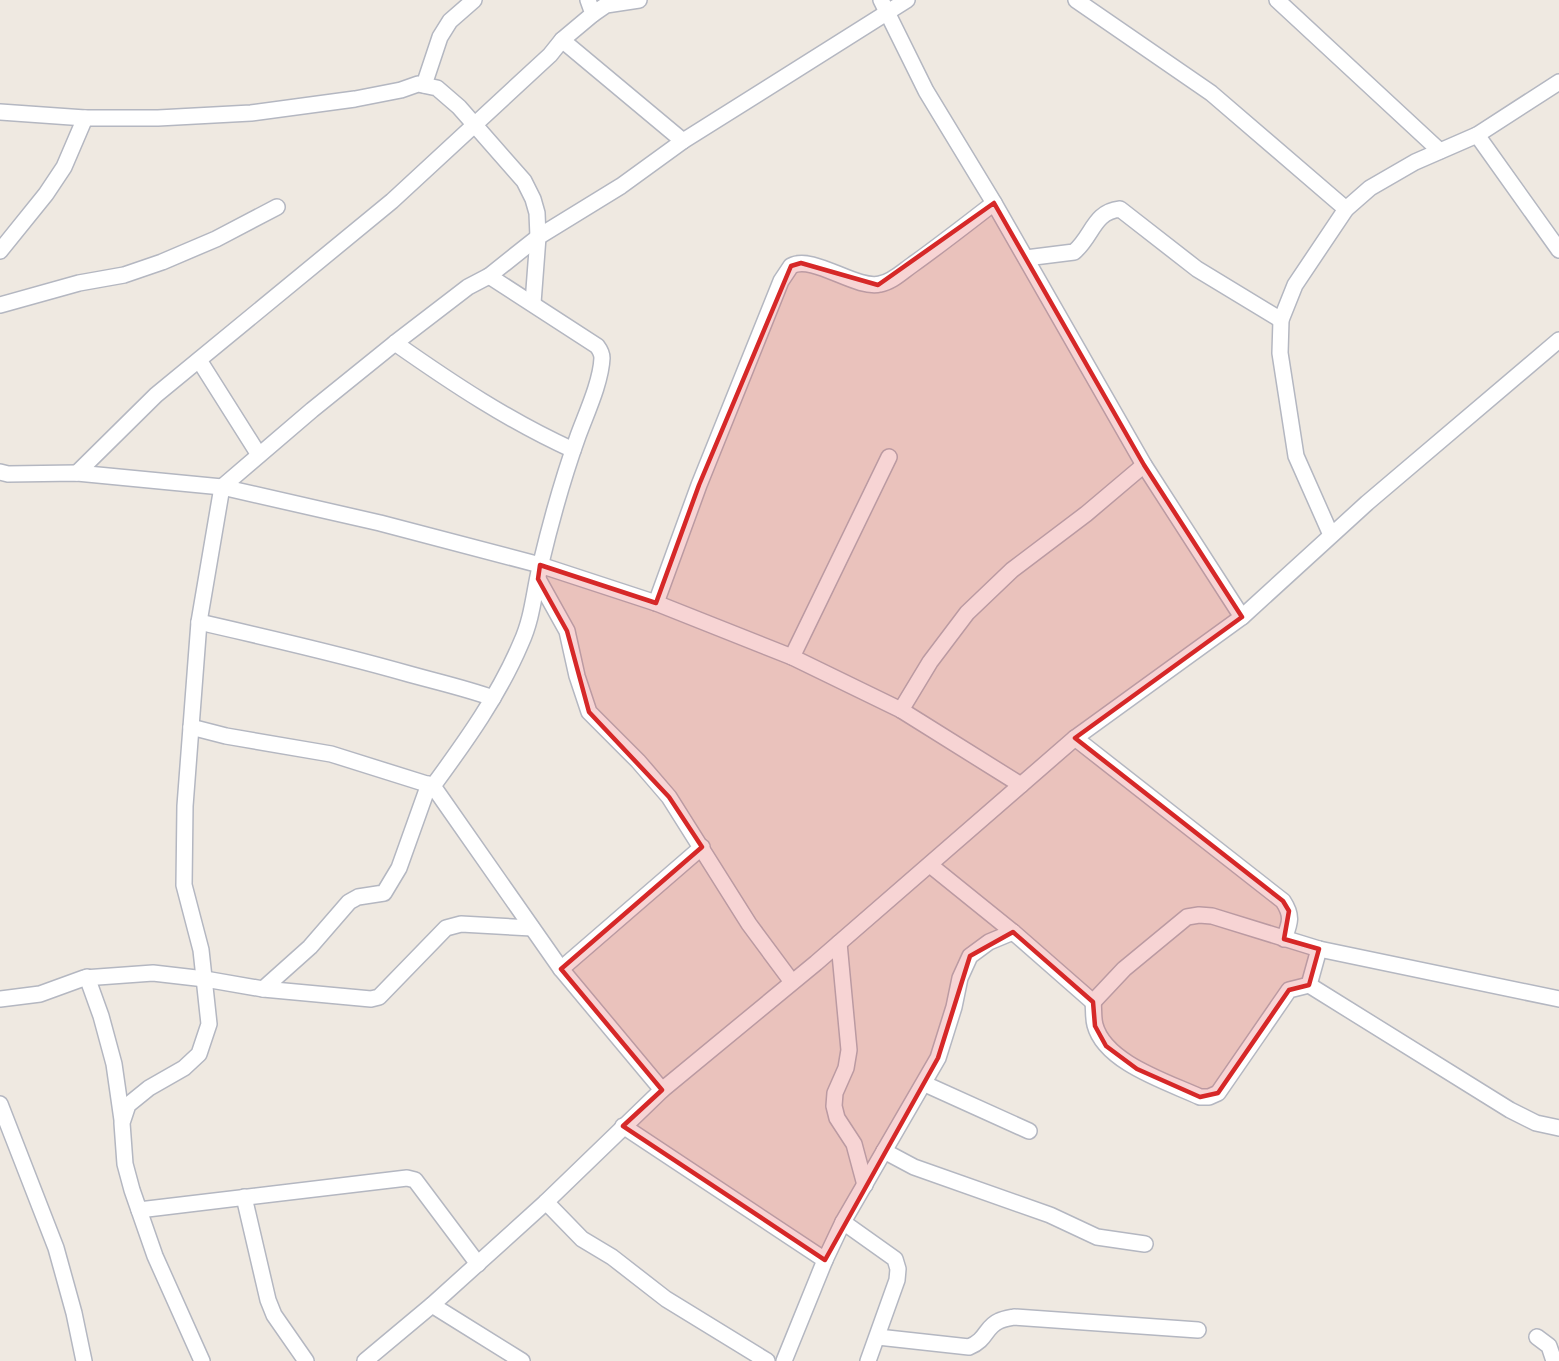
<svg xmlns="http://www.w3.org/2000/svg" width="1559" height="1361" font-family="'Exo 2',sans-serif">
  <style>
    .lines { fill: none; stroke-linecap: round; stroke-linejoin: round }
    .minor-casing { stroke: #b4b7c1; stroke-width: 18 }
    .minor { stroke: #fff; stroke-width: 15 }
    .marked { fill: #d62828; fill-opacity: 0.2; stroke: #d62828; stroke-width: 4.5; stroke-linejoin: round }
  </style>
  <rect width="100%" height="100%" fill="#efe9e1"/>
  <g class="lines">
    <defs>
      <g id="minor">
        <path d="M881 0 926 91 994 203 1144 465 1242 617"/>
        <path d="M1076 0 1211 93 1346 209"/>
        <path d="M1277 0 1440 151"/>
        <path d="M593 14 606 5 639 0"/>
        <path d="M562 40 683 141"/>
        <path d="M424 85 440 37 450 21 474 0"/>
        <path d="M0 112 85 118H158L251 113 355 99 401 90 418 84 437 88 459 107 524 181 533 199 537 213 538 237 533 303"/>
        <path d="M1477 135 1559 250"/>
        <path d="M0 251 46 194 64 167 85 118"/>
        <path d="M1026 258 1074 252C1093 236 1093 212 1120 209L1197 269 1281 320"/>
        <path d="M489 276 597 346C600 350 602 353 602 358 601 382 586 414 578 436 563 478 551 521 541 563 534 590 533 617 521 643 499 695 466 741 433 786L561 969 662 1090"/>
        <path d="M0 305 79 283 124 275 162 262 216 239 277 207"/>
        <path d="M395 343C452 383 509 421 573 450"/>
        <path d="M199 360 259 455"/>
        <path d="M0 472 8 474 77 473 222 487 380 523 540 565 656 603 792 657 901 710 1021 785"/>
        <path d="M77 473 156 395 392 201 550 55 562 40 593 14 588 0"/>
        <path d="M1331 535 1296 456 1280 353 1281 320 1295 285 1346 209 1370 188 1415 162 1477 135 1559 82"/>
        <path d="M538 579 567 631 577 676 589 712 638 761 669 797 749 924 792 982"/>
        <path d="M656 603 699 485 781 281 791 266C813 254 856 290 880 284 892 282 902 272 912 265 940 245 967 224 994 203"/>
        <path d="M199 622C269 638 340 654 409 674 438 682 465 688 493 698"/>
        <path d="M792 657 889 457"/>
        <path d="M901 710 930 662 967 613 1012 570 1086 514 1144 465"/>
        <path d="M191 727 226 736 331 754 433 786"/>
        <path d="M1075 738 1283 901C1293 916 1290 923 1284 939"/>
        <path d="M930 865 1013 932 1093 1002 1124 969 1187 917 1199 915 1212 916 1319 949 1559 999"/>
        <path d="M839 943 849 1050 846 1068 835 1093 834 1106 837 1118 854 1144 865 1185"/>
        <path d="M561 969 702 847"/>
        <path d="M87 977 101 1016 114 1064 122 1120"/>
        <path d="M1309 985 1319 949"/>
        <path d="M263 989 371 999 379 997 446 928 461 924 532 928"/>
        <path d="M0 999 40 994 84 978 153 973 205 979 263 989 310 947 349 902 358 897 384 893 399 868 429 784"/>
        <path d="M1093 1002C1094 1009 1093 1018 1095 1025 1105 1063 1168 1082 1200 1097H1209L1218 1093 1289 990 1309 985 1510 1110 1536 1123 1559 1128"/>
        <path d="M925 1084 1029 1131"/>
        <path d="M0 1104 56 1248 74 1313 84 1361"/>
        <path d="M623 1126 825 1260"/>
        <path d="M884 1151 914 1167 1050 1215 1097 1237 1145 1244"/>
        <path d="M244 1197 268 1300 274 1315 306 1361"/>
        <path d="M546 1202 582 1239 612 1257 666 1299 767 1361"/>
        <path d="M139 1210 407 1178 415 1180 478 1264"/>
        <path d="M843 1222 895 1259 898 1269 897 1280 868 1361"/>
        <path d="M432 1305 522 1361"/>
        <path d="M878 1337 969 1347C987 1340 985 1327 999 1321 1003 1319 1009 1318 1014 1317L1198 1330"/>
        <path d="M1537 1337 1549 1346 1554 1361"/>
        <path d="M202 1361 155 1256 132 1190 125 1164 122 1123 128 1105 149 1088 184 1068 199 1054 209 1024 201 950 184 885 185 806 199 622 222 487 312 410 395 343 468 287 489 276 538 237 621 186 683 141 907 0"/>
        <path d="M365 1361 432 1305 546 1202 662 1090 816 963 1075 738 1242 617 1367 503 1559 340"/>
        <path d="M784 1361 825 1260 843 1222 938 1058 954 1007 960 978 970 956 989 942 1013 932"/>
      </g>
    </defs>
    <use href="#minor" class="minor-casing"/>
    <use href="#minor" class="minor"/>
  </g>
  <path class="marked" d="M994 203 1144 465 1242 617 1075 738 1283 901 1289 911 1284 939 1319 949 1309 985 1289 990 1218 1093 1200 1097 1137 1069 1106 1046 1095 1026 1093 1002 1013 932 970 956 938 1058 825 1260 623 1126 662 1090 561 969 702 847 669 797 589 712 567 631 538 579 540 565 656 603 699 485 791 266 801 263 878 285Z"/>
</svg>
